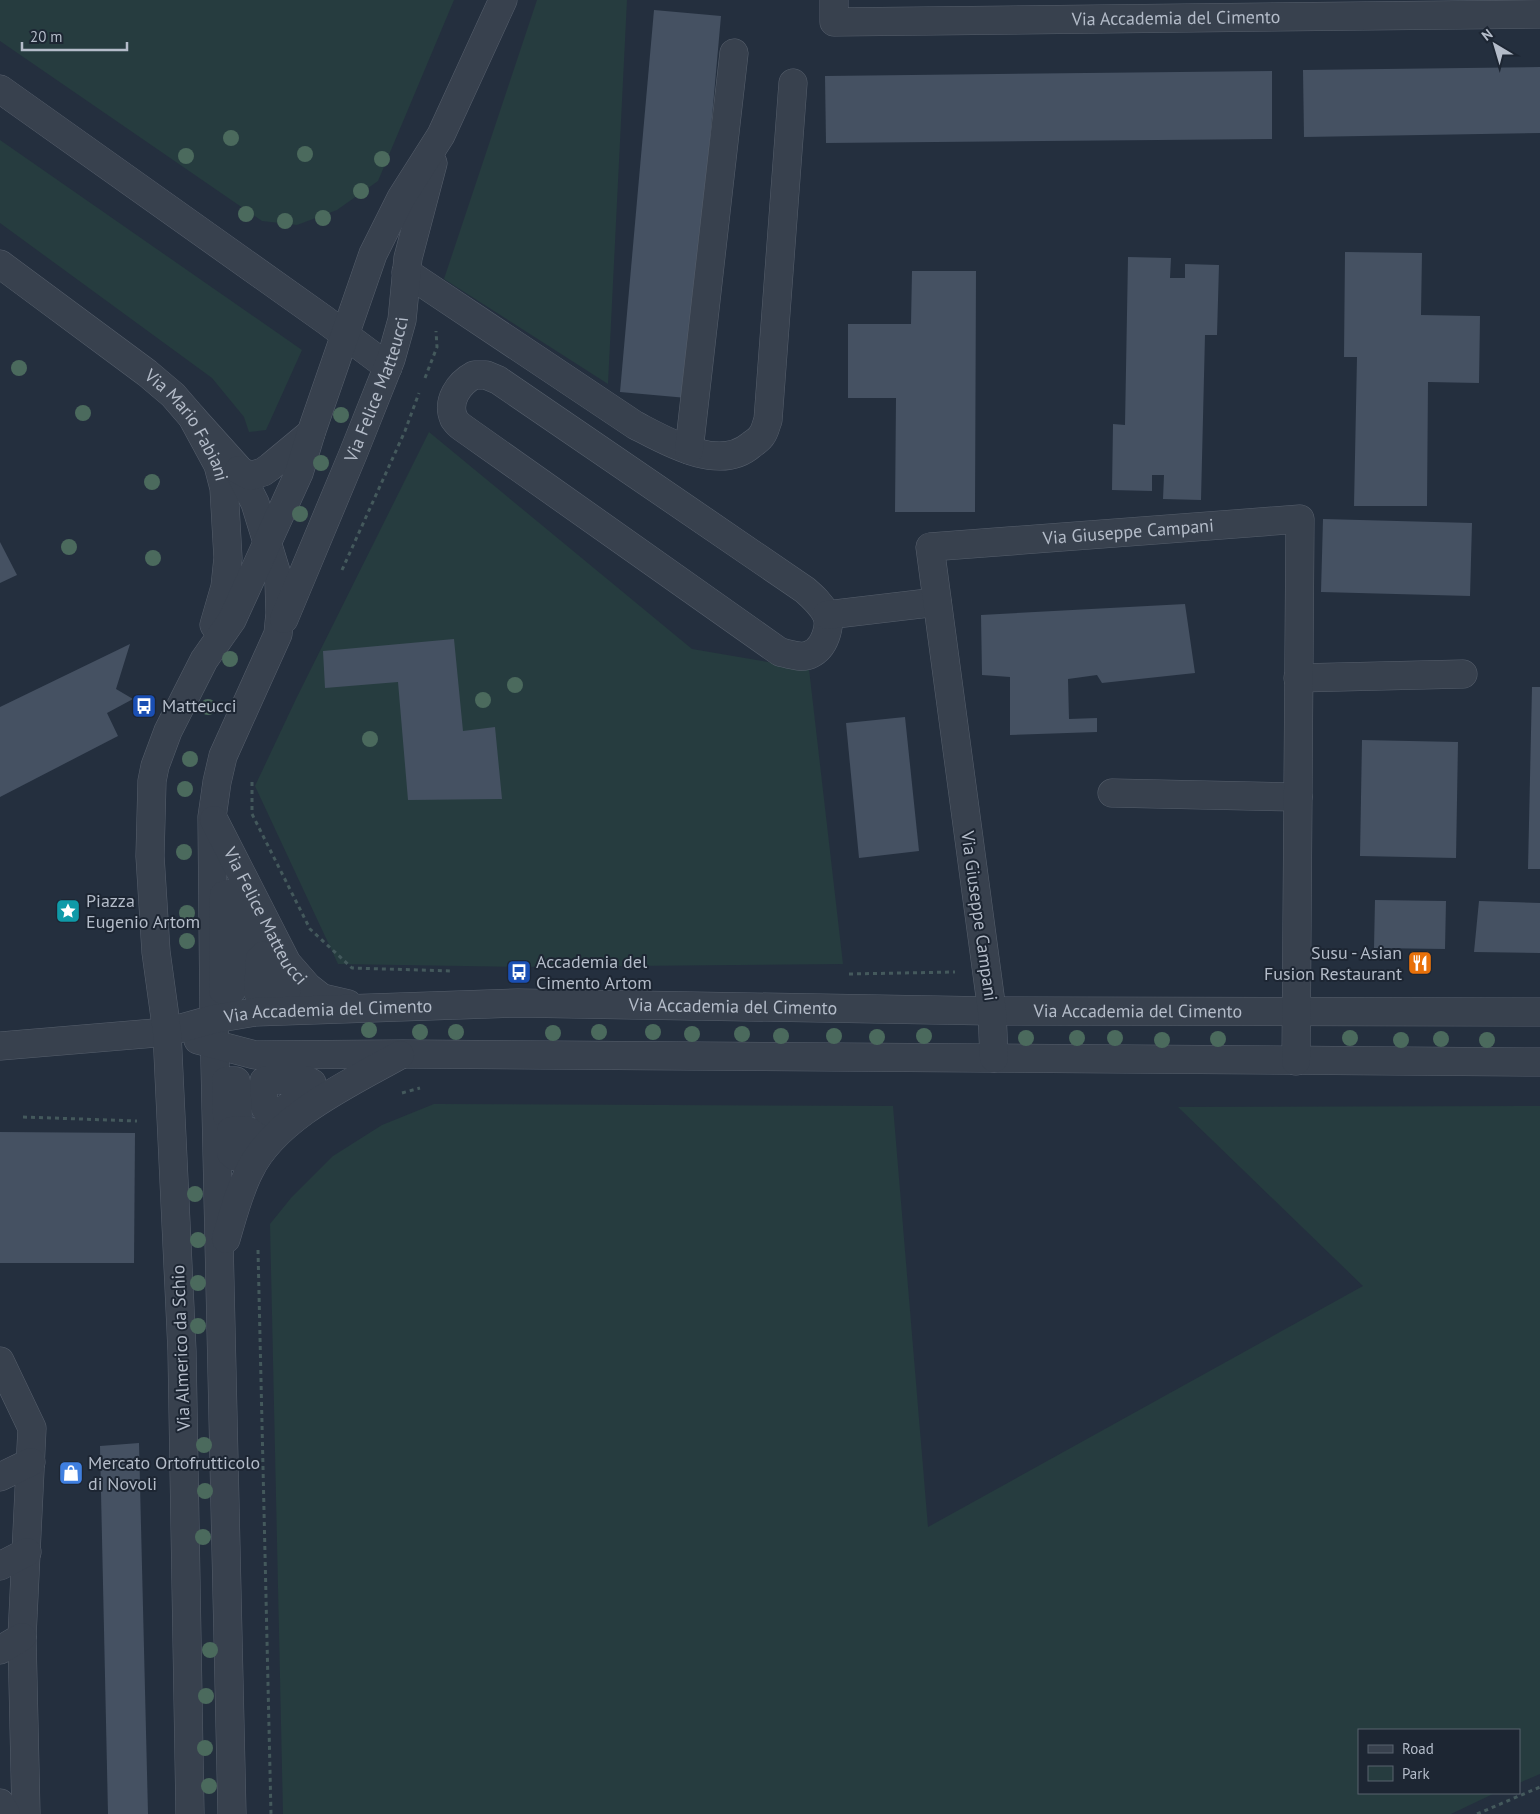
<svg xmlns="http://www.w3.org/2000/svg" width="1540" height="1814" font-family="'PT Sans',sans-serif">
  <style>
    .green { fill: #263c3f }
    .building { fill: #455162 }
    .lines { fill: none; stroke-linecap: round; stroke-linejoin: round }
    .minor-casing { stroke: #565f6c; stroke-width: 29 }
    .path { stroke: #44595c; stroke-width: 3; stroke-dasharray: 4 4; stroke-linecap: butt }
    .minor { stroke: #38414e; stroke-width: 28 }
    .tree { fill: #4b6a5d }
    .labels { text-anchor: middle; stroke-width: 4; stroke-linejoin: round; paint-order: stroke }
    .street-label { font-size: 18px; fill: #b4bcc9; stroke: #1d2633 }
    .poi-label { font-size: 18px; fill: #b4bcc9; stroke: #1d2633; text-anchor: start }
  </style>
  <rect width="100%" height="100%" fill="#242f3e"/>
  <g class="green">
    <path d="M0 0H454L378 181 337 210 297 225 262 221 0 41Z"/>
    <path d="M537 0H627L608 384 444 279Z"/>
    <path d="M0 140 302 350 266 430 249 432 244 417 212 378 0 223Z"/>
    <path d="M429 432 692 649 809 669 843 964 520 967 338 964 255 786 296 699Z"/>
    <path d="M434 1104 893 1106 928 1527 1363 1286 1178 1107 1540 1106V1774L1519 1783V1730H1359V1793H1495L1451 1814H283L270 1224 291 1198 333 1156 382 1125Z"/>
  </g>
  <g class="building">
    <path d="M654 10 721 16 687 398 620 392Z"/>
    <path d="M1540 67V133L1304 137 1303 70Z"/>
    <path d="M1272 71V139L826 143 825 76Z"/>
    <path d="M1345 252 1422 253 1421 315 1480 316 1479 383 1428 382 1427 506H1354L1357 357H1344Z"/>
    <path d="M1128 257 1171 258 1170 278H1185V264L1219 265 1217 335H1205L1201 500 1163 499 1164 475H1152V491L1112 490 1113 424 1125 425Z"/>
    <path d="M912 271H976L975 512H895L896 398H848V324H911Z"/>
    <path d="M1323 519 1472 523 1470 596 1321 592Z"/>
    <path d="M0 542 17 575 0 583Z"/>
    <path d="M1185 604 1195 673 1102 683 1097 675 1068 679 1069 719 1097 718V732L1010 735V677L982 675 981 615Z"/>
    <path d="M454 639 463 731 495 727 502 799 408 800 398 682 325 688 323 651Z"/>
    <path d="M130 644 116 689 133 699 107 713 118 736 0 797V707Z"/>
    <path d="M1532 687H1540V869H1528Z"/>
    <path d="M905 717 919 851 859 858 846 723Z"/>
    <path d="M1362 740 1458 742 1456 858 1360 856Z"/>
    <path d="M1375 900 1446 901 1445 949 1374 948Z"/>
    <path d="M1479 901 1540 903V953L1474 952Z"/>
    <path d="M0 1132 135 1133 134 1263H0Z"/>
    <path d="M139 1443 148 1814H108L100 1446Z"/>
  </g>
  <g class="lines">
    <defs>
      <g id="minor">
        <path id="s1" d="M834 0V22L1540 14"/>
        <path d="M0 89 325 320 388 367"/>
        <path id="s2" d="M0 264 147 373 173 395 192 417 218 465 224 488 228 558 225 587 214 625"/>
        <path d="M406 272 635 425C666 441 719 473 751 445 755 442 760 439 762 435 765 431 766 425 768 420L793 83"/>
        <path d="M474 375H486L498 380 805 590C813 597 821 604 826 614 832 626 824 648 811 654 802 659 789 654 780 652L463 428C460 426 456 422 454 419 446 401 459 383 474 375Z"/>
        <path d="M192 417 237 467 255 503 279 581 280 613 278 634 223 756 217 782 212 817 214 1019 232 1814"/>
        <path d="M689 450 734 53"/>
        <path d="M239 470 250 476 263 472 270 467 311 433"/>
        <path d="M827 615 937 602"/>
        <path id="s3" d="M284 619 353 454 391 359 402 320 408 258 433 163"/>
        <path d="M1298 678 1463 674"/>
        <path d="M1112 793 1298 797"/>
        <path id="s4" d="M214 820 287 963 308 987 322 998 348 1004"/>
        <path d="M234 893 254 933C229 947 233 964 232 990H223L224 895Z"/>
        <path d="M263 956 268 958 287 989 283 993 260 994 258 992 260 959Z"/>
        <path d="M198 1040 255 1055 403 1054 1540 1062"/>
        <path id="s5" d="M0 1046 167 1032 214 1019 255 1012 518 1003 992 1011 1540 1012"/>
        <path id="s6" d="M994 1058 992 1011 930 547 1300 519 1296 1061"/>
        <path d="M266 1080H306L312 1083 313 1089 275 1116 272 1117C260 1106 264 1096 264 1081Z"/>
        <path d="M226 1081H236L238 1115H227Z"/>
        <path d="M247 1130 257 1137C252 1146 247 1154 236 1157L231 1153V1131Z"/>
        <path d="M226 1239C233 1215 239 1191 250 1170 276 1117 350 1083 400 1055"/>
        <path d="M0 1361 32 1428 22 1637 26 1814"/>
        <path d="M0 1477 31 1462"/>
        <path d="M0 1566 27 1552"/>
        <path d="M0 1650 22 1637"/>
        <path d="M0 1803 6 1814"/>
        <path d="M190 1814 182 1351 167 1032 156 952 150 856 152 781 155 766 168 731 204 660 232 620 299 473 311 433 373 254 401 198 441 135 503 0"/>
      </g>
    </defs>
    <use href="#minor" class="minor-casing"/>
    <g class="path">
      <path d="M425 378 437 347 436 331"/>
      <path d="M342 570 405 431 419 393"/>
      <path d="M252 782V814L310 929 352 968 453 971"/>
      <path d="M849 974 955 972"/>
      <path d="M402 1093 420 1088"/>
      <path d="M23 1117 137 1121"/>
      <path d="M258 1250 271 1814"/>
      <path d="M1477 1814 1540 1787"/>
    </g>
    <use href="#minor" class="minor"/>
  </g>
  <g class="tree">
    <circle cx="231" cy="138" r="8"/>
    <circle cx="305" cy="154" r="8"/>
    <circle cx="186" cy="156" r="8"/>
    <circle cx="382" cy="159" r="8"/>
    <circle cx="361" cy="191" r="8"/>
    <circle cx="246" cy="214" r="8"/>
    <circle cx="323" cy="218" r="8"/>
    <circle cx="285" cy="221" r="8"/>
    <circle cx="19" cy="368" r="8"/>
    <circle cx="83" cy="413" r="8"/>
    <circle cx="341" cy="415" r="8"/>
    <circle cx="321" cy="463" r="8"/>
    <circle cx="152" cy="482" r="8"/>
    <circle cx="300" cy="514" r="8"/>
    <circle cx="69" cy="547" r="8"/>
    <circle cx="153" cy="558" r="8"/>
    <circle cx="230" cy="659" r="8"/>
    <circle cx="515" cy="685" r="8"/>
    <circle cx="483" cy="700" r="8"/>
    <circle cx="208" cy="707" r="8"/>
    <circle cx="370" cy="739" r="8"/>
    <circle cx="190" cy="759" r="8"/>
    <circle cx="185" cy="789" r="8"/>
    <circle cx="184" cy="852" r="8"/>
    <circle cx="187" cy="913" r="8"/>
    <circle cx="187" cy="941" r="8"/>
    <circle cx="369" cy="1030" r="8"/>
    <circle cx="420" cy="1032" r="8"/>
    <circle cx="456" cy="1032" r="8"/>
    <circle cx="599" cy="1032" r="8"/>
    <circle cx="653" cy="1032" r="8"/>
    <circle cx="553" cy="1033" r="8"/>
    <circle cx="692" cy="1034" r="8"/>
    <circle cx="742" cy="1034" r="8"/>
    <circle cx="781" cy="1036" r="8"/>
    <circle cx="834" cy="1036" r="8"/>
    <circle cx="924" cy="1036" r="8"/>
    <circle cx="877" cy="1037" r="8"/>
    <circle cx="1026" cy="1038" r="8"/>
    <circle cx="1077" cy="1038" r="8"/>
    <circle cx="1115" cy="1038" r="8"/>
    <circle cx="1350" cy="1038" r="8"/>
    <circle cx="1218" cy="1039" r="8"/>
    <circle cx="1441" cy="1039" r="8"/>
    <circle cx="1162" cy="1040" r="8"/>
    <circle cx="1401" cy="1040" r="8"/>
    <circle cx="1487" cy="1040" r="8"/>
    <circle cx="195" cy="1194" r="8"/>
    <circle cx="198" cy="1240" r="8"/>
    <circle cx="198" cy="1283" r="8"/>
    <circle cx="198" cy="1326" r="8"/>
    <circle cx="204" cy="1445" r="8"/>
    <circle cx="205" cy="1491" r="8"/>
    <circle cx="203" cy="1537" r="8"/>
    <circle cx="210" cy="1650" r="8"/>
    <circle cx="206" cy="1696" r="8"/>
    <circle cx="205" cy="1748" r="8"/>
    <circle cx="209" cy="1786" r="8"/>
  </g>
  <defs>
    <symbol id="bus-square" viewBox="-11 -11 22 22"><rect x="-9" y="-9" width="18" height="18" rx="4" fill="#1a4fb4" stroke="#1d2633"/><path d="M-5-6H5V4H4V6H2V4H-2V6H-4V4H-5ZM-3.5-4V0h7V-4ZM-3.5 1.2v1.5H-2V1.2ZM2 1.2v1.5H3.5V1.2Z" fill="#fff"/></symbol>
    <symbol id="sight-square" viewBox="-11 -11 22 22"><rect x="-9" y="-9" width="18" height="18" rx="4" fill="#0f9aa8" stroke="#1d2633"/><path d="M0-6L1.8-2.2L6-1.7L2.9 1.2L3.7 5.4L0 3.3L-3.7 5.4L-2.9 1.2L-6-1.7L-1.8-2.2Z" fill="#fff"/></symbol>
    <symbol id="restaurant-square" viewBox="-11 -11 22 22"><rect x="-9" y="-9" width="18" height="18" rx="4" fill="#e8710a" stroke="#1d2633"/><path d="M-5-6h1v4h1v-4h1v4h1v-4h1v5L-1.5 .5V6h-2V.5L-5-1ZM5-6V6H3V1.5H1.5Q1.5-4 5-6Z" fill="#fff"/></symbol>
    <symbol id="shop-square" viewBox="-11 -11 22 22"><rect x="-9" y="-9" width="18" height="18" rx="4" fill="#3f7fe0" stroke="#1d2633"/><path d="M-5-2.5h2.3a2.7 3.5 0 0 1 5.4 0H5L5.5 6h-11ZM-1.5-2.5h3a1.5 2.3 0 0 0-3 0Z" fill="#fff"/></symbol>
  </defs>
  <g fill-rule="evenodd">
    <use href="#bus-square" x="130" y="692" width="28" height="28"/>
    <use href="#sight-square" x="54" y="897" width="28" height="28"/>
    <use href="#restaurant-square" x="1406" y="949" width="28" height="28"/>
    <use href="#bus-square" x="505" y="958" width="28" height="28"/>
    <use href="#shop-square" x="57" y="1459" width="28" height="28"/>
  </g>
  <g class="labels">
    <g class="street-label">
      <text dy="6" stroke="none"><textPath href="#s1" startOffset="364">Via Accademia del Cimento</textPath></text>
      <text dy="6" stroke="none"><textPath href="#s3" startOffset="248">Via Felice Matteucci</textPath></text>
      <text dy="6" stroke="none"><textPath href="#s2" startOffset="250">Via Mario Fabiani</textPath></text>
      <text dy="6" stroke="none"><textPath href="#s6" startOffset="714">Via Giuseppe Campani</textPath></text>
      <text dy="6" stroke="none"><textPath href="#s4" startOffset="109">Via Felice Matteucci</textPath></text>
      <text transform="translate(979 916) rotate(82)" y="6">Via Giuseppe Campani</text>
      <text dy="6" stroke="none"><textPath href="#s5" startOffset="736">Via Accademia del Cimento</textPath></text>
      <text dy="6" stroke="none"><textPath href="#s5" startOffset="1141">Via Accademia del Cimento</textPath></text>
      <text dy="6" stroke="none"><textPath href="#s5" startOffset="331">Via Accademia del Cimento</textPath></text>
      <text transform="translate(181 1348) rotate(-92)" y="6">Via Almerico da Schio</text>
    </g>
    <g class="poi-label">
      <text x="162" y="712">Matteucci</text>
      <text x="86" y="907">Piazza<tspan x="86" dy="21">Eugenio Artom</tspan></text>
      <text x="1402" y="959" text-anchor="end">Susu - Asian<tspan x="1402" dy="21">Fusion Restaurant</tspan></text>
      <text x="536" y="968">Accademia del<tspan x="536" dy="21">Cimento Artom</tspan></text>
      <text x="88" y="1469">Mercato Ortofrutticolo<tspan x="88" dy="21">di Novoli</tspan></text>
    </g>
  </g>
  <rect x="1358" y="1729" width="162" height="65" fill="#1d2633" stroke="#59626f"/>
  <rect x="1368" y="1745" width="25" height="8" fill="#38414e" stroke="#59626f"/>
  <text x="1402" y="1754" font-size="15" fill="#b4bcc9">Road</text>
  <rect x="1368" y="1766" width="25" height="15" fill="#263c3f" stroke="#59626f"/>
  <text x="1402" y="1779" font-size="15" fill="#b4bcc9">Park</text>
  <g transform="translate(1495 45) rotate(322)" stroke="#1d2633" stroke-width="4" paint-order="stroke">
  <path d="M0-4L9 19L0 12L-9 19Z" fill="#b4bcc9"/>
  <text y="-8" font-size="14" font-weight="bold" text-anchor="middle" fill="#b4bcc9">N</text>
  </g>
  <path d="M22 42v8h105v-8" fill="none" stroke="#b4bcc9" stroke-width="2.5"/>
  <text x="30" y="42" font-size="15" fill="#b4bcc9" stroke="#1d2633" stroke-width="4" paint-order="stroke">20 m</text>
</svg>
